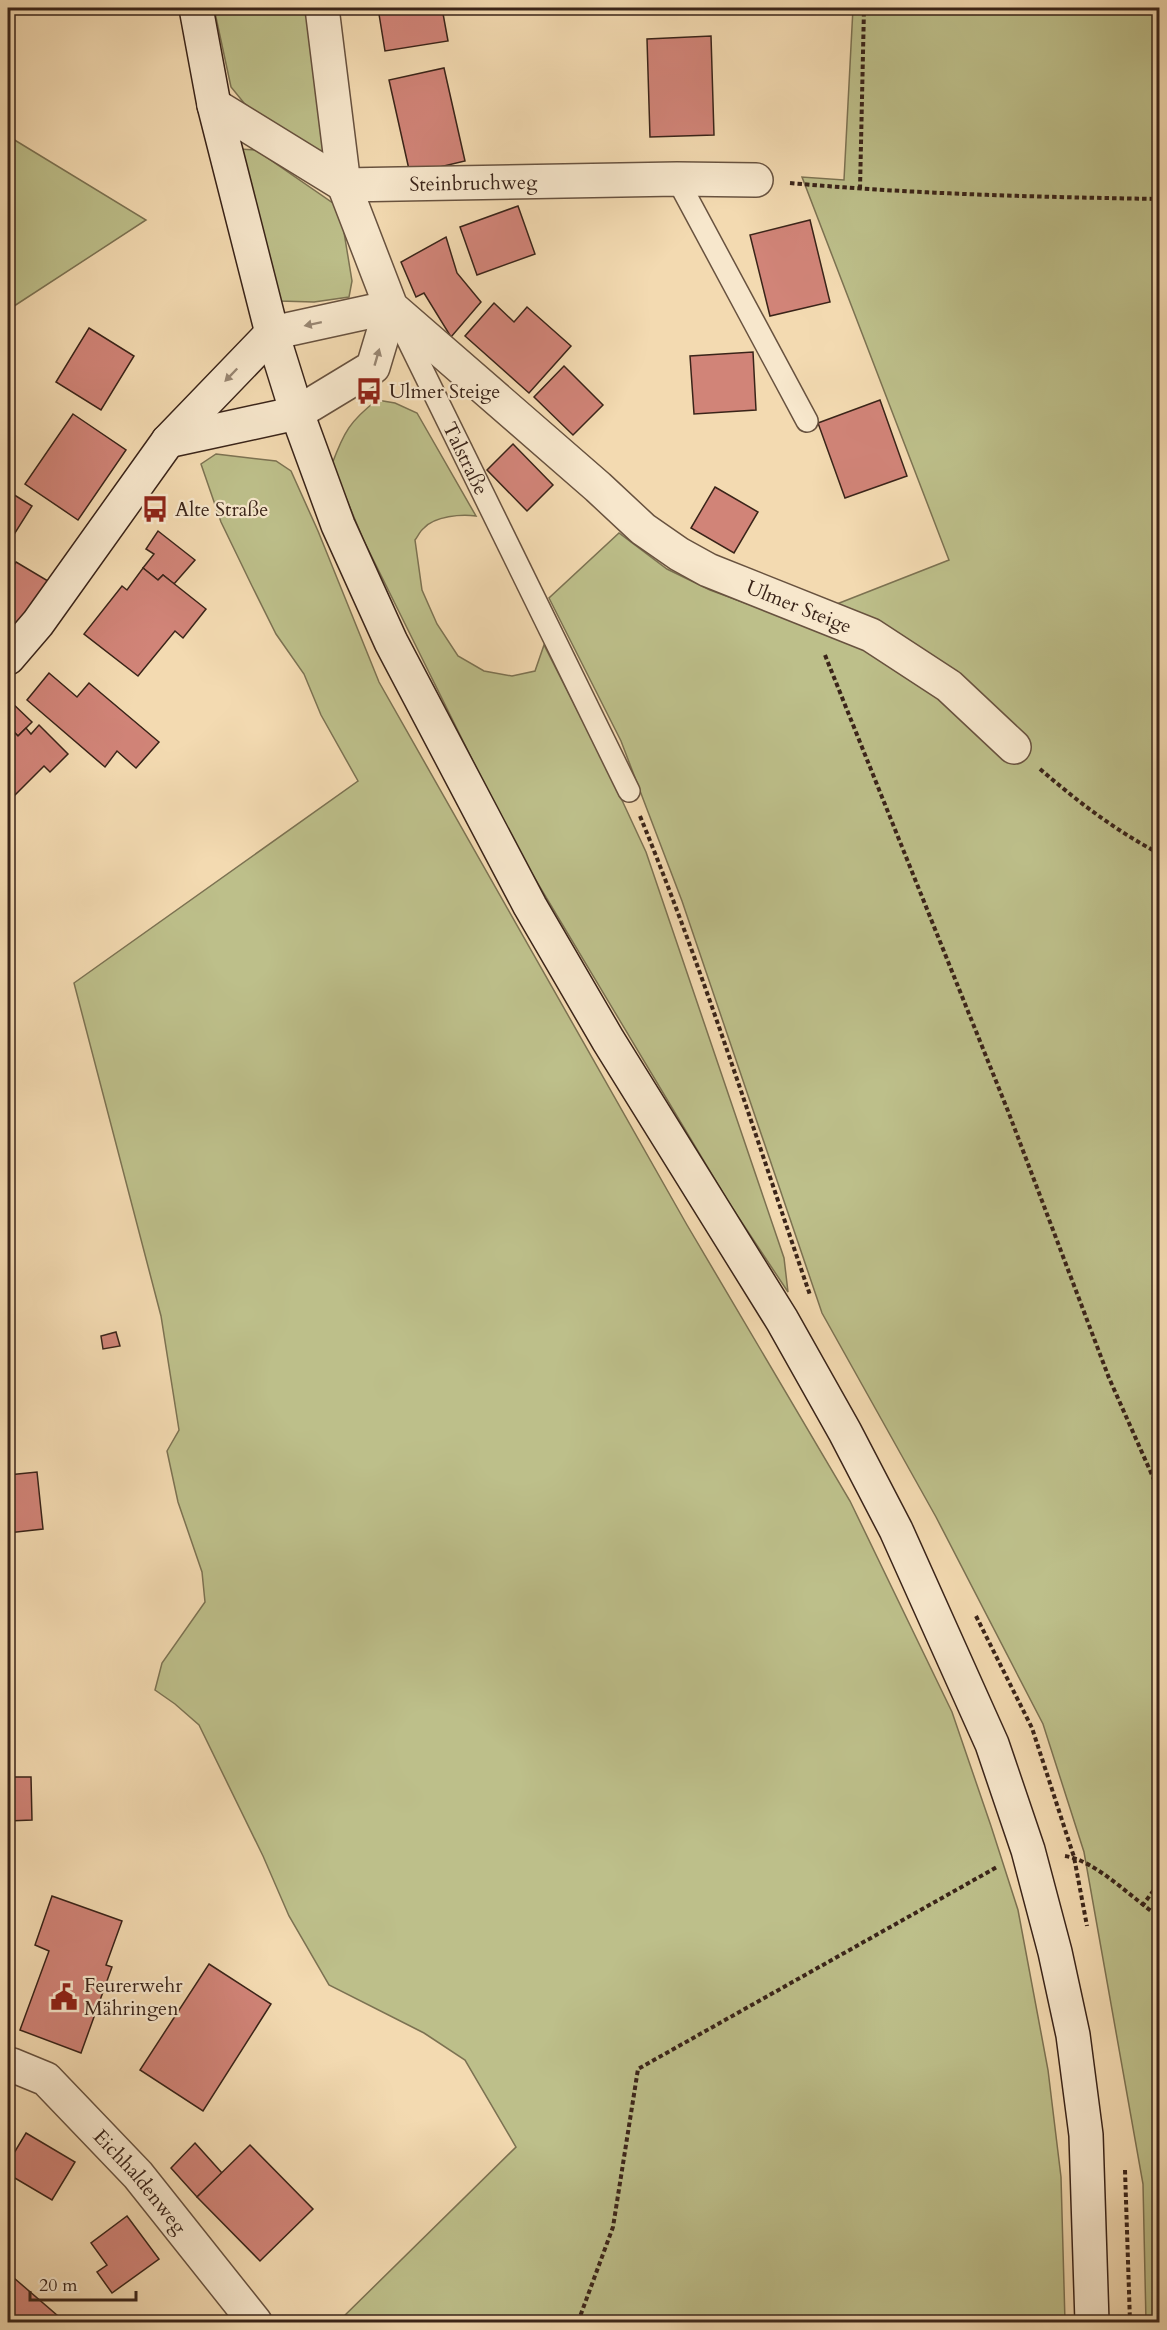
<svg xmlns="http://www.w3.org/2000/svg" width="1167" height="2330" font-family="Cardo,serif">
  <style>
    .green { fill: #bdbf8a; stroke: #7c7252; stroke-width: 1.5 }
    .building { fill: #d18478; stroke: #3a2419; stroke-width: 1.5 }
    .lines { fill: none; stroke-linecap: round; stroke-linejoin: round }
    .lane-casing { stroke: #68523f; stroke-width: 24 }
    .street-casing { stroke: #68523f; stroke-width: 36 }
    .secondary-casing { stroke: #3a2419; stroke-width: 36 }
    .path { stroke: #3a2419; stroke-width: 4; stroke-dasharray: 4.5 3; stroke-linecap: butt }
    .lane { stroke: #f7e7cc; stroke-width: 21 }
    .street { stroke: #f7e7cc; stroke-width: 33 }
    .secondary { stroke: #f7e7cc; stroke-width: 33 }
    .oneway { fill: #988672 }
    .labels { text-anchor: middle; stroke-width: 4.5; stroke-linejoin: round; paint-order: stroke }
    .street-label { font-size: 20px; fill: #3a2419; stroke: #f7e7cc }
    .poi-label { font-size: 20px; fill: #3a2419; stroke: #f7e7cc; text-anchor: start }
  </style>
  <rect width="100%" height="100%" fill="#f3dab1"/>
  <filter id="stains"><feTurbulence type="fractalNoise" baseFrequency=".00333" numOctaves="4"/><feColorMatrix values="0 0 0 0 .2 0 0 0 0 .09 0 0 0 0 .02 0 0 0 .5 -.17"/></filter>
  <radialGradient id="worn" r=".72"><stop offset=".6" stop-color="#630" stop-opacity="0"/><stop offset="1" stop-color="#630" stop-opacity=".3"/></radialGradient>
  <g class="green">
    <path d="M214 8H314L332 166 309 156 244 103 231 87Z"/>
    <path d="M853 8H1159V2322H1146L1143 2184 1084 1852 1043 1724 936 1517 822 1313 682 901 621 741 549 598 619 533 667 569 710 590 799 623 819 611 949 560 802 177 844 180Z"/>
    <path d="M8 136 146 220 8 310Z"/>
    <path d="M239 149 256 150 340 208 352 281 349 297 314 302 279 301Z"/>
    <path d="M377 400 395 403 417 413 476 516C461 514 435 516 424 528 420 531 418 536 415 540L422 590 437 624 458 656 484 671 512 676 535 671 544 645 614 783 646 852 784 1258 788 1292 729 1203 513 842 363 539 332 464C344 432 350 421 377 400Z"/>
    <path d="M216 454 276 461 291 471 318 531 379 682 687 1225 850 1501 952 1712 991 1826 1018 1910 1048 2070 1061 2177 1065 2322H338L516 2147 465 2060 424 2033 329 1985 289 1916 263 1856 199 1725 175 1704 155 1690 162 1663 205 1602 202 1572 178 1502 167 1451 179 1430 161 1316 74 983 358 781 321 715 304 674 276 634 252 586 221 522 201 464Z"/>
  </g>
  <g class="building">
    <path d="M378 8H442L448 41 385 51Z"/>
    <path d="M711 36 714 135 650 137 647 39Z"/>
    <path d="M444 68 465 161 410 174 389 80Z"/>
    <path d="M518 206 535 254 477 275 460 227Z"/>
    <path d="M810 220 830 302 770 316 750 235Z"/>
    <path d="M446 237 457 273 481 302 451 337 424 293 416 297 401 262Z"/>
    <path d="M494 303 514 322 527 307 571 346 529 393 465 336Z"/>
    <path d="M89 328 134 356 101 410 56 382Z"/>
    <path d="M753 352 756 410 694 414 690 356Z"/>
    <path d="M564 366 603 405 573 435 534 397Z"/>
    <path d="M880 400 907 476 845 498 818 423Z"/>
    <path d="M73 414 126 450 78 520 25 484Z"/>
    <path d="M513 444 553 485 527 511 487 470Z"/>
    <path d="M715 487 758 512 734 553 691 528Z"/>
    <path d="M8 491 32 506 8 544Z"/>
    <path d="M158 531 195 560 174 584 163 575 158 580 143 568 154 554 146 549Z"/>
    <path d="M16 562 48 581 16 635 8 629V577Z"/>
    <path d="M143 568 158 580 163 575 206 609 183 638 175 631 138 676 84 634 122 586 127 590Z"/>
    <path d="M49 673 77 697 89 683 159 742 136 768 117 751 105 767 27 700Z"/>
    <path d="M10 701 32 722 18 736 8 726V704Z"/>
    <path d="M39 725 68 754 50 772 44 766 8 802V726L18 736 26 728 31 734Z"/>
    <path d="M116 1332 120 1346 103 1349 101 1336Z"/>
    <path d="M37 1472 43 1529 8 1533V1475Z"/>
    <path d="M14 1755V1777H31L32 1820 8 1821V1756Z"/>
    <path d="M52 1896 122 1921 106 1965 112 1967 81 2053 20 2030 49 1951 35 1945Z"/>
    <path d="M209 1964 271 2004 203 2111 140 2070Z"/>
    <path d="M26 2133 75 2162 52 2200 8 2174V2163Z"/>
    <path d="M195 2143 222 2173 197 2197 171 2168Z"/>
    <path d="M250 2145 313 2209 260 2261 197 2197Z"/>
    <path d="M127 2216 159 2259 112 2293 97 2272 107 2265 91 2243Z"/>
    <path d="M14 2278 65 2322H8V2286Z"/>
  </g>
  <g class="lines">
    <defs>
      <g id="lane">
        <path d="M677 179 807 421"/>
        <path id="s1" d="M398 320 629 791"/>
      </g>
      <g id="street">
        <path id="s2" d="M322 8 344 185 391 307 598 487 643 529 679 554 708 570 871 635 949 686 1014 747"/>
        <path id="s3" d="M214 105 344 185 677 179 756 180"/>
        <path d="M272 333 391 307"/>
        <path d="M297 413 373 367 391 307"/>
        <path id="s4" d="M8 2065H12L46 2079 138 2175 255 2322"/>
      </g>
      <g id="secondary">
        <path d="M196 8 214 105 272 333 297 413 338 525 391 642 530 906 608 1040 782 1320 845 1432 896 1530 992 1744 1028 1850 1055 1952 1073 2035 1086 2135 1092 2322"/>
        <path d="M168 441 297 413"/>
        <path d="M8 658 38 623 168 441 272 333"/>
      </g>
    </defs>
    <use href="#lane" class="lane-casing"/>
    <use href="#street" class="street-casing"/>
    <use href="#secondary" class="secondary-casing"/>
    <g class="path">
      <path d="M790 183C913 194 1036 197 1160 199"/>
      <path d="M860 189 864 8"/>
      <path d="M825 655 1008 1111 1109 1378 1160 1493"/>
      <path d="M1040 769C1077 801 1116 831 1160 854"/>
      <path d="M640 816C704 972 755 1135 810 1295"/>
      <path d="M976 1616 1032 1728 1074 1857 1087 1926"/>
      <path d="M1065 1856C1097 1861 1132 1899 1160 1917"/>
      <path d="M1142 1906 1160 1882"/>
      <path d="M1125 2170 1130 2322"/>
      <path d="M578 2322 613 2227 638 2069 997 1867"/>
    </g>
    <use href="#lane" class="lane"/>
    <use href="#street" class="street"/>
    <use href="#secondary" class="secondary"/>
  </g>
  <defs><path id="oneway-solid" d="M-6-.8H1V-3.2L6.5 0L1 3.2V.8H-6Z" transform="scale(1.5)"/></defs>
  <g class="oneway">
    <use href="#oneway-solid" transform="translate(313 324) rotate(168)"/>
    <use href="#oneway-solid" transform="translate(377 357) rotate(-74)"/>
    <use href="#oneway-solid" transform="translate(231 375) rotate(134)"/>
  </g>
  <defs>
    <symbol id="bus-bare" viewBox="-9 -9 18 18"><path d="M-5-6H5V4H4V6H2V4H-2V6H-4V4H-5ZM-3.5-4V0h7V-4ZM-3.5 1.2v1.5H-2V1.2ZM2 1.2v1.5H3.5V1.2Z" fill="#8f2418" stroke="#f7e7cc" stroke-width="2.5" paint-order="stroke"/></symbol>
    <symbol id="civic-bare" viewBox="-9 -9 18 18"><path d="M-.6-6.5H3V-4.5H.6V-3L4-1V1h2V6H-6V1h2V-1L-.6-3ZM-1.2 2.5V6h2.4V2.5Z" fill="#8f2418" stroke="#f7e7cc" stroke-width="2.5" paint-order="stroke"/></symbol>
  </defs>
  <g fill-rule="evenodd">
    <use href="#bus-bare" x="350" y="372" width="38" height="38"/>
    <use href="#bus-bare" x="136" y="490" width="38" height="38"/>
    <use href="#civic-bare" x="45" y="1978" width="38" height="38"/>
  </g>
  <g class="labels">
    <g class="street-label">
      <text dy="7" stroke="none"><textPath href="#s3" startOffset="282">Steinbruchweg</textPath></text>
      <text dy="7" stroke="none"><textPath href="#s1" startOffset="154">Talstraße</textPath></text>
      <text dy="7" stroke="none"><textPath href="#s2" startOffset="820">Ulmer Steige</textPath></text>
      <text dy="7" stroke="none"><textPath href="#s4" startOffset="180">Eichhaldenweg</textPath></text>
    </g>
    <g class="poi-label">
      <text x="389" y="398">Ulmer Steige</text>
      <text x="175" y="516">Alte Straße</text>
      <text x="84" y="1992">Feurerwehr<tspan x="84" dy="23">Mähringen</tspan></text>
    </g>
  </g>
  <rect width="1167" height="2330" fill="none" stroke="#f3dab1" stroke-width="30"/>
  <rect x="9" y="9" width="1149" height="2312" fill="none" stroke="#3a2419" stroke-width="3"/>
  <rect x="15" y="15" width="1137" height="2300" fill="none" stroke="#3a2419" stroke-width="1.5"/>
  <path d="M30 2291v9h106v-9" fill="none" stroke="#3a2419" stroke-width="3"/>
  <text x="39" y="2291" font-size="18" fill="#3a2419" stroke="#f7e7cc" stroke-width="4.5" paint-order="stroke">20 m</text>
  <rect width="100%" height="100%" filter="url(#stains)"/>
  <rect width="100%" height="100%" fill="url(#worn)"/>
</svg>
